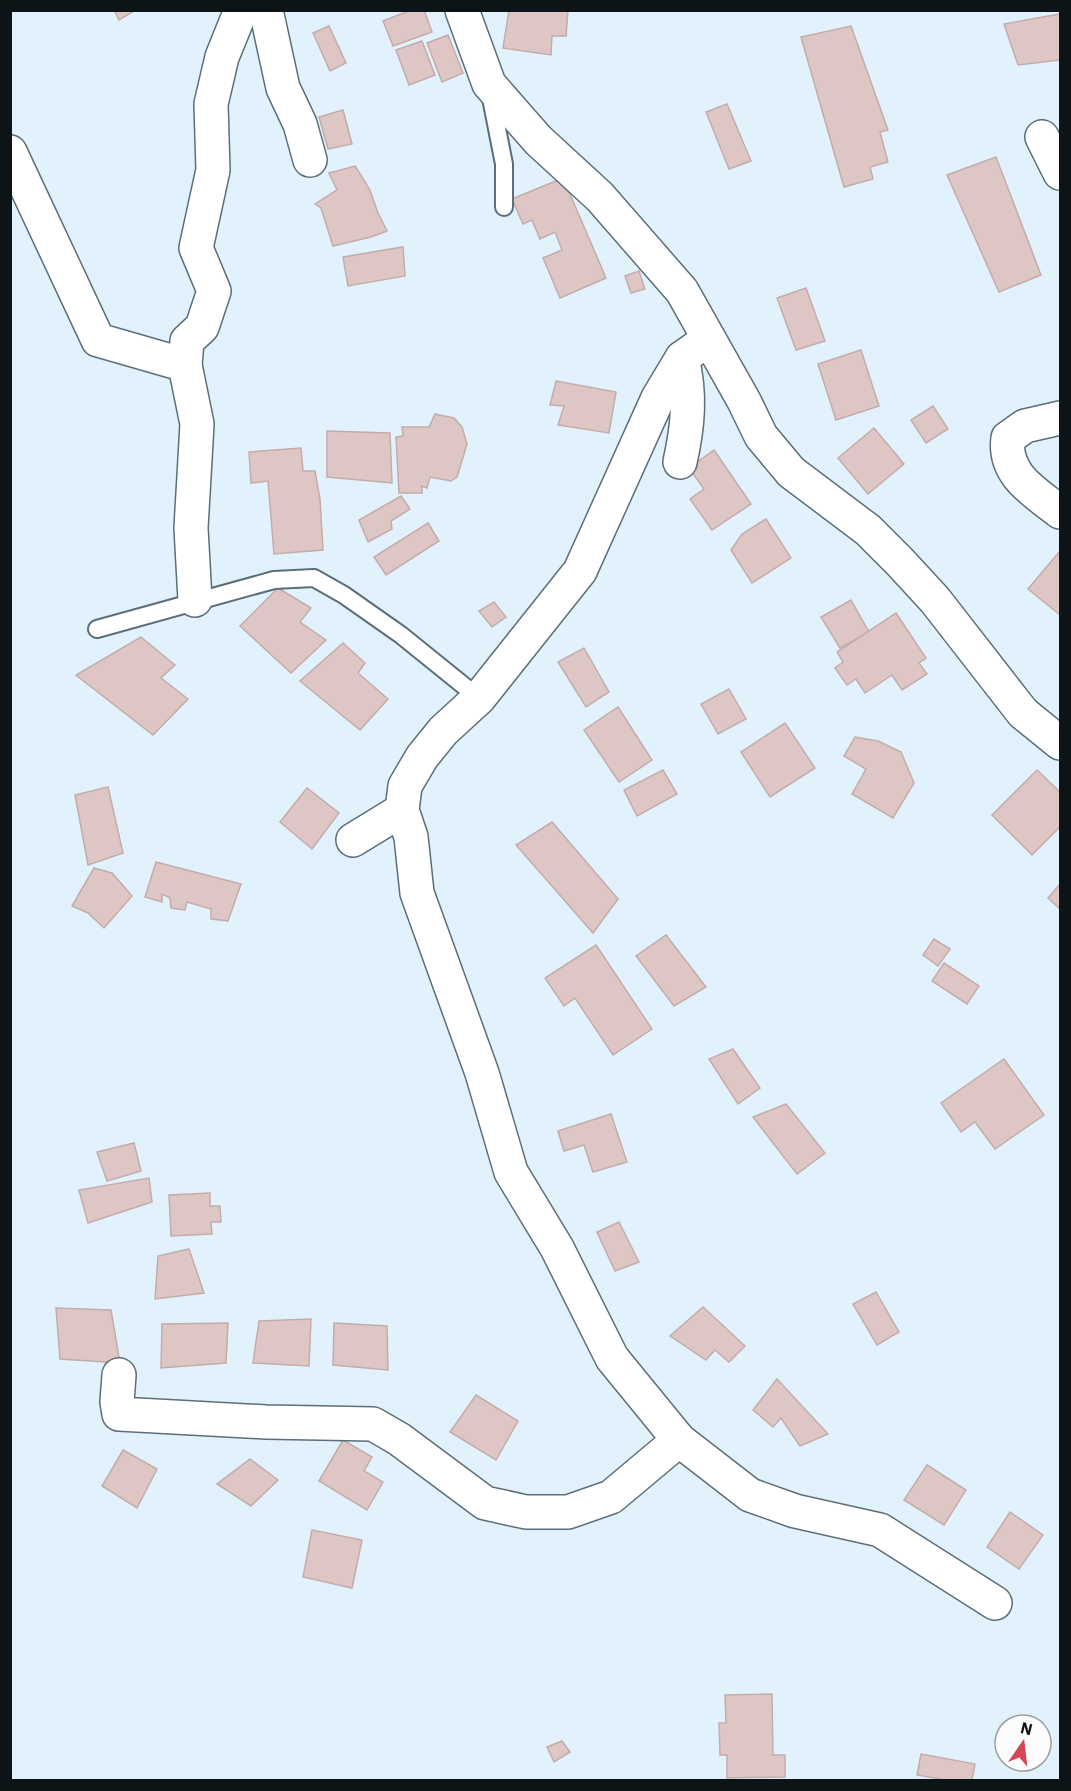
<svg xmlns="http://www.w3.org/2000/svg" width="1071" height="1791" font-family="'IBM Plex Sans',sans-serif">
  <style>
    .building { fill: #dec6c5; stroke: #c3acab; stroke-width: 1.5 }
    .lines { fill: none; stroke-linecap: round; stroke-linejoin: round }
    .service-casing { stroke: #5c6e79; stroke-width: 20 }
    .minor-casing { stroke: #5c6e79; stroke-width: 36 }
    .service { stroke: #fff; stroke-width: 16 }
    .minor { stroke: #fff; stroke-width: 33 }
  </style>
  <rect width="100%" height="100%" fill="#e2f2fc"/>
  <g class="building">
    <path d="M114 10H136L119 20Z"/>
    <path d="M411 10H424L432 32 393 46 383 21Z"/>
    <path d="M509 10H568L566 36H552L551 55 503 48Z"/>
    <path d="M1060 14V60L1018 65 1004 24Z"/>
    <path d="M329 26 346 63 330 71 313 33Z"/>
    <path d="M851 26 888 130 880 132 888 162 870 167 873 179 844 187 801 37Z"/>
    <path d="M448 35 463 73 442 82 427 43Z"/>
    <path d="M422 41 435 75 409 85 396 50Z"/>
    <path d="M727 104 751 161 729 169 706 112Z"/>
    <path d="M343 110 352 144 328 149 319 117Z"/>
    <path d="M996 157 1041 275 999 292 947 175Z"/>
    <path d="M355 166 370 190 378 213 387 231 371 237 333 246 321 208 315 204 337 190 329 173Z"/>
    <path d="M563 178 606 278 560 298 543 258 562 250 555 232 540 239 532 220 523 224 512 199Z"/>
    <path d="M403 247 405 276 348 286 343 257Z"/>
    <path d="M639 271 645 289 631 293 625 276Z"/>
    <path d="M806 288 825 341 796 350 777 298Z"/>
    <path d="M861 350 879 406 836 420 818 364Z"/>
    <path d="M556 381 616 392 609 433 558 425 564 406 550 405Z"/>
    <path d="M933 406 948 429 926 443 911 420Z"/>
    <path d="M435 414 454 418 462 427 467 444 457 477 451 481 430 477 427 488 422 486V493H399L396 437 403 436 402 427H429Z"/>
    <path d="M874 428 904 464 868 494 838 458Z"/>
    <path d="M327 431 390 433 392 483 327 477Z"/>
    <path d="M301 448 303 471H315L320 499 323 550 274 554 268 481 251 483 249 452Z"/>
    <path d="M714 450 751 504 712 530 690 499 704 489 689 468Z"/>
    <path d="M401 496 410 509 391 521 392 529 368 542 359 520Z"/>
    <path d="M766 519 791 558 752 583 731 550 742 534Z"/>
    <path d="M428 523 439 541 386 575 374 557Z"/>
    <path d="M1060 551V615L1028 589Z"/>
    <path d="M278 588 311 608 300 622 326 640 291 673 240 626Z"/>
    <path d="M851 600 869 632 840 648 821 617Z"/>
    <path d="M494 602 506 617 492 627 479 611Z"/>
    <path d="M896 613 926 658 919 663 927 674 902 690 892 675 865 693 856 679 847 685 835 668 843 662 837 652Z"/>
    <path d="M141 637 175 665 161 678 188 699 153 735 76 675Z"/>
    <path d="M343 643 365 663 358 673 388 699 360 730 300 681Z"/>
    <path d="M584 648 609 692 586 707 558 662Z"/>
    <path d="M729 689 746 719 718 734 701 704Z"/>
    <path d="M618 707 652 760 619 782 584 730Z"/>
    <path d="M785 723 815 768 770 797 741 752Z"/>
    <path d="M855 737 878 741 901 752 914 783 893 818 852 794 866 769 844 756Z"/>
    <path d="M663 770 677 794 637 816 624 790Z"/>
    <path d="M1037 770 1060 792V827L1032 855 992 815Z"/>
    <path d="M108 787 123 853 88 865 75 795Z"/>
    <path d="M307 788 339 813 312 849 280 822Z"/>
    <path d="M552 822 618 899 593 933 516 845Z"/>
    <path d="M156 862 241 884 228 921 211 919V909L187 902 185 910 171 908 170 898 162 894V902L145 897Z"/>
    <path d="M94 868 112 873 132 896 104 928 88 913 72 906Z"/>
    <path d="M1060 884V909L1048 898Z"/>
    <path d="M666 935 706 987 674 1006 636 956Z"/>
    <path d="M934 939 950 949 938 966 923 955Z"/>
    <path d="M596 945 652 1029 613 1055 575 998 564 1006 545 978Z"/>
    <path d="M944 963 979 986 967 1004 932 981Z"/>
    <path d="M733 1049 760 1088 738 1104 709 1059Z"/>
    <path d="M1004 1059 1044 1115 995 1149 975 1122 961 1132 941 1103Z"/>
    <path d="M786 1104 825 1153 797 1174 753 1117Z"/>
    <path d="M611 1114 627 1162 593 1172 584 1145 564 1151 558 1131Z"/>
    <path d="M134 1143 141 1171 107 1181 97 1152Z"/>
    <path d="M149 1178 152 1202 88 1223 79 1190Z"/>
    <path d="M210 1193V1206H220L221 1222H211L212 1234 171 1236 169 1195Z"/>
    <path d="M619 1222 639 1262 615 1271 597 1232Z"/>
    <path d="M189 1249 204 1293 155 1299 158 1256Z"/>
    <path d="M876 1292 899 1332 877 1345 853 1304Z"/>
    <path d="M703 1307 745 1346 729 1362 715 1350 706 1360 670 1336Z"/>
    <path d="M56 1308 111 1310 120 1363 60 1359Z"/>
    <path d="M311 1319 309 1366 253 1363 259 1321Z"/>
    <path d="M228 1323 226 1363 161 1368 162 1324Z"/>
    <path d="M334 1323 387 1326 388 1370 333 1365Z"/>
    <path d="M777 1379 828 1434 800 1446 781 1418 773 1427 753 1410Z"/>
    <path d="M476 1395 518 1421 496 1460 450 1432Z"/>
    <path d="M343 1440 372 1457 364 1471 383 1482 367 1510 319 1481Z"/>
    <path d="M123 1450 157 1469 137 1508 102 1486Z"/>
    <path d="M250 1459 278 1480 251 1506 217 1484Z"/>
    <path d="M927 1465 966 1490 944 1525 904 1500Z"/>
    <path d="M1010 1512 1043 1535 1019 1569 987 1547Z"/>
    <path d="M312 1530 362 1540 352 1588 303 1577Z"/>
    <path d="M772 1694 773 1755H785V1777L727 1778V1755H720L719 1723H726L725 1695Z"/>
    <path d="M562 1741 570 1752 554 1762 547 1747Z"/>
    <path d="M921 1754 975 1764 972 1780H946L917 1775Z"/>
  </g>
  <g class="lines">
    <defs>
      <g id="service">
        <path d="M490 93 504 164V207"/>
        <path d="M97 629 274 580 314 578 344 595 401 635 479 698"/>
      </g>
      <g id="minor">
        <path d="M266 10 283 88 300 124 310 160"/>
        <path d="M462 10 489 84 538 140 600 197 682 291 744 401 761 436 791 472 868 530 900 562 935 600 1023 713 1060 743"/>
        <path d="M1042 137 1060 173"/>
        <path d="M10 152 98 340 185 365 197 424 191 528 195 600"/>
        <path d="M709 339 682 358 658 398 580 571 479 698 443 731 422 757 405 786 402 810 411 837 417 893 482 1073 511 1172 557 1248 612 1358 679 1440 750 1495 795 1511 880 1530 995 1603"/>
        <path d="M185 365 187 341 202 327 214 291 196 248 213 170 211 104 222 57 241 10"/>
        <path d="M1060 418 1025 426 1008 438C1003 475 1035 492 1060 512"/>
        <path d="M680 462C688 426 691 394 682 358"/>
        <path d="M353 840 402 810"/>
        <path d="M119 1375 117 1402 119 1414 266 1422 373 1424 399 1439 485 1503 526 1512H568L611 1497 679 1440"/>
      </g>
    </defs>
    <use href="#service" class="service-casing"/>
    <use href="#minor" class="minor-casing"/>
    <use href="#service" class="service"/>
    <use href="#minor" class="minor"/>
  </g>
  <rect width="1071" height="1791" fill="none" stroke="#0d1418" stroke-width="24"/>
  <g transform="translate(1023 1743) rotate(14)"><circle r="28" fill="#fcfcfc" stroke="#9c9fa1" stroke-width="1.5"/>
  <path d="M0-4.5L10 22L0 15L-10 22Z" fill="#d64652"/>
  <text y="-9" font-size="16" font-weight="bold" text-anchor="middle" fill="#0d1418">N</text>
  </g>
</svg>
